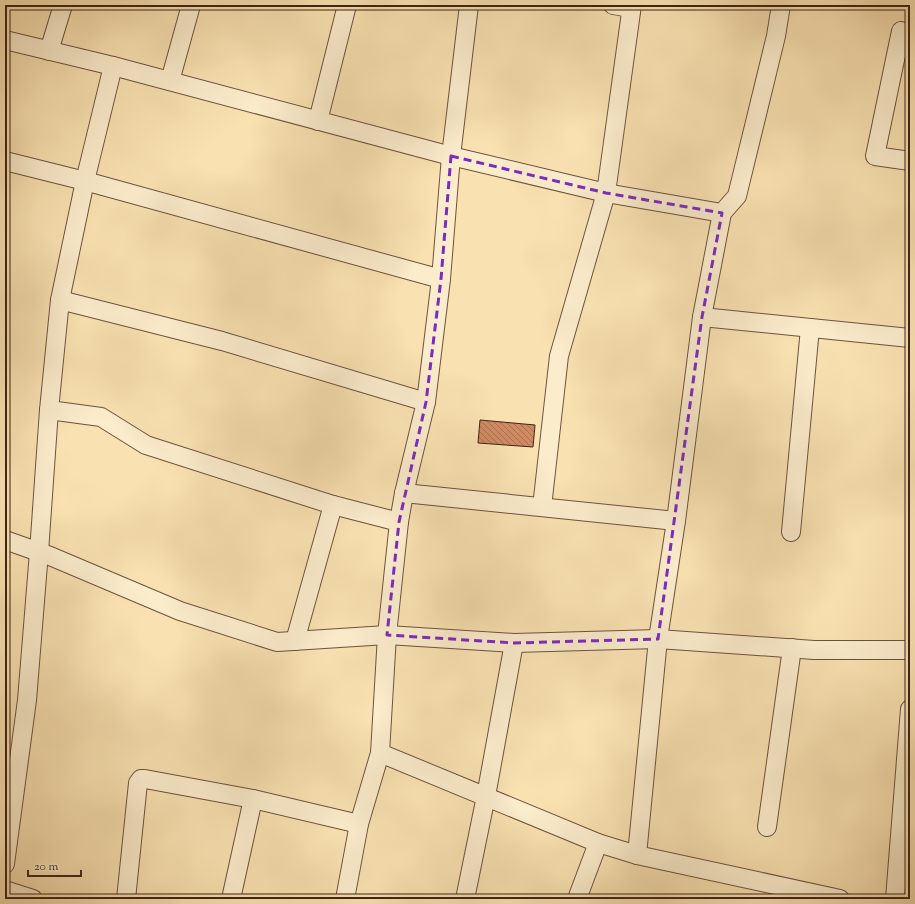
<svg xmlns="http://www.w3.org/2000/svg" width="915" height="904" font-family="'Sorts Mill Goudy',serif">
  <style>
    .building { fill: url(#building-back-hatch); stroke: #3d2417 }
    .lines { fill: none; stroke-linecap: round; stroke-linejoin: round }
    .street-casing { stroke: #6c533e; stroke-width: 20 }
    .street { stroke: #fbeccc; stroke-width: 18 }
    .marked { fill: none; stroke: #7b2cbf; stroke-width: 3; stroke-dasharray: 8 5; stroke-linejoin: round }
  </style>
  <defs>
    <pattern id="building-back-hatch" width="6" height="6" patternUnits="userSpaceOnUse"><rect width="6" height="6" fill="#d08a63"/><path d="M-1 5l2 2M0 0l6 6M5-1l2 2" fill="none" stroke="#aa7151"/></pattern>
  </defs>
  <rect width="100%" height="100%" fill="#f9e1b1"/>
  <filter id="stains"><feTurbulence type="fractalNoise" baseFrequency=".005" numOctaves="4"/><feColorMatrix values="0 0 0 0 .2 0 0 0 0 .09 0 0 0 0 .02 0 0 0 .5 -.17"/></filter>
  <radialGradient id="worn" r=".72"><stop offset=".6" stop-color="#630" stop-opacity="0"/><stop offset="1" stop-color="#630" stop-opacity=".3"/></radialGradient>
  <path class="building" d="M480 420 535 425 533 447 478 443Z"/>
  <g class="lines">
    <defs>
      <g id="street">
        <path d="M469 5 451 156 441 279 426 402 404 493 399 522 387 635 380 753 598 843 577 899"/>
        <path d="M613 5 631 8"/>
        <path d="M901 31 875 156 910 161"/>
        <path d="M5 40 113 66 451 156 606 193 722 213"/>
        <path d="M49 51 63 5"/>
        <path d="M170 81 191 5"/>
        <path d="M318 121 347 5"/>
        <path d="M5 161 85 181 441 279"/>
        <path d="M60 300 222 341 426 402"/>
        <path d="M702 317 910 338"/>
        <path d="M49 410 101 417 146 445 333 505 399 522"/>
        <path d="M404 493 676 521"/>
        <path d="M542 507 559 356 606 193 632 5"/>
        <path d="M791 532 810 328"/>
        <path d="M5 540 50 556 180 611 277 642 387 635 514 643 658 639 814 650H910"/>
        <path d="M295 641 333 505"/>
        <path d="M767 827 792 648"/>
        <path d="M598 843 637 855 840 899"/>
        <path d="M637 855 658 639 676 521 702 317 722 213 737 196 776 36 781 5"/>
        <path d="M5 864 27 700 39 552 49 410 60 300 85 181 113 66"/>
        <path d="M5 890 33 899"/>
        <path d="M126 899 138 783 141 779H145L253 799 359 824"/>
        <path d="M231 899 253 799"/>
        <path d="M345 899 359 824 380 753"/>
        <path d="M465 899 486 796 514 643"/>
        <path d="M895 899 910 709"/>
      </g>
    </defs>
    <use href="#street" class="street-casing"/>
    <use href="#street" class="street"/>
  </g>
  <path class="marked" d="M451 156 606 193 722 213 702 317 658 639 514 643 387 635 399 522 426 402 441 279Z"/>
  <rect width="915" height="904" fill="none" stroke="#f9e1b1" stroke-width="20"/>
  <rect x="6" y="6" width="903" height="892" fill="none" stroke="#3d2417" stroke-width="2"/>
  <rect x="10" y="10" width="895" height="884" fill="none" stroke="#3d2417"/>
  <path d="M28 870v6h53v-6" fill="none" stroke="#3d2417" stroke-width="2"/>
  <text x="34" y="870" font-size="12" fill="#3d2417" stroke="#fbeccc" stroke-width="3" paint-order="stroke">20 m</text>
  <rect width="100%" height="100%" filter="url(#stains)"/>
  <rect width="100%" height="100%" fill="url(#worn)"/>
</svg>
